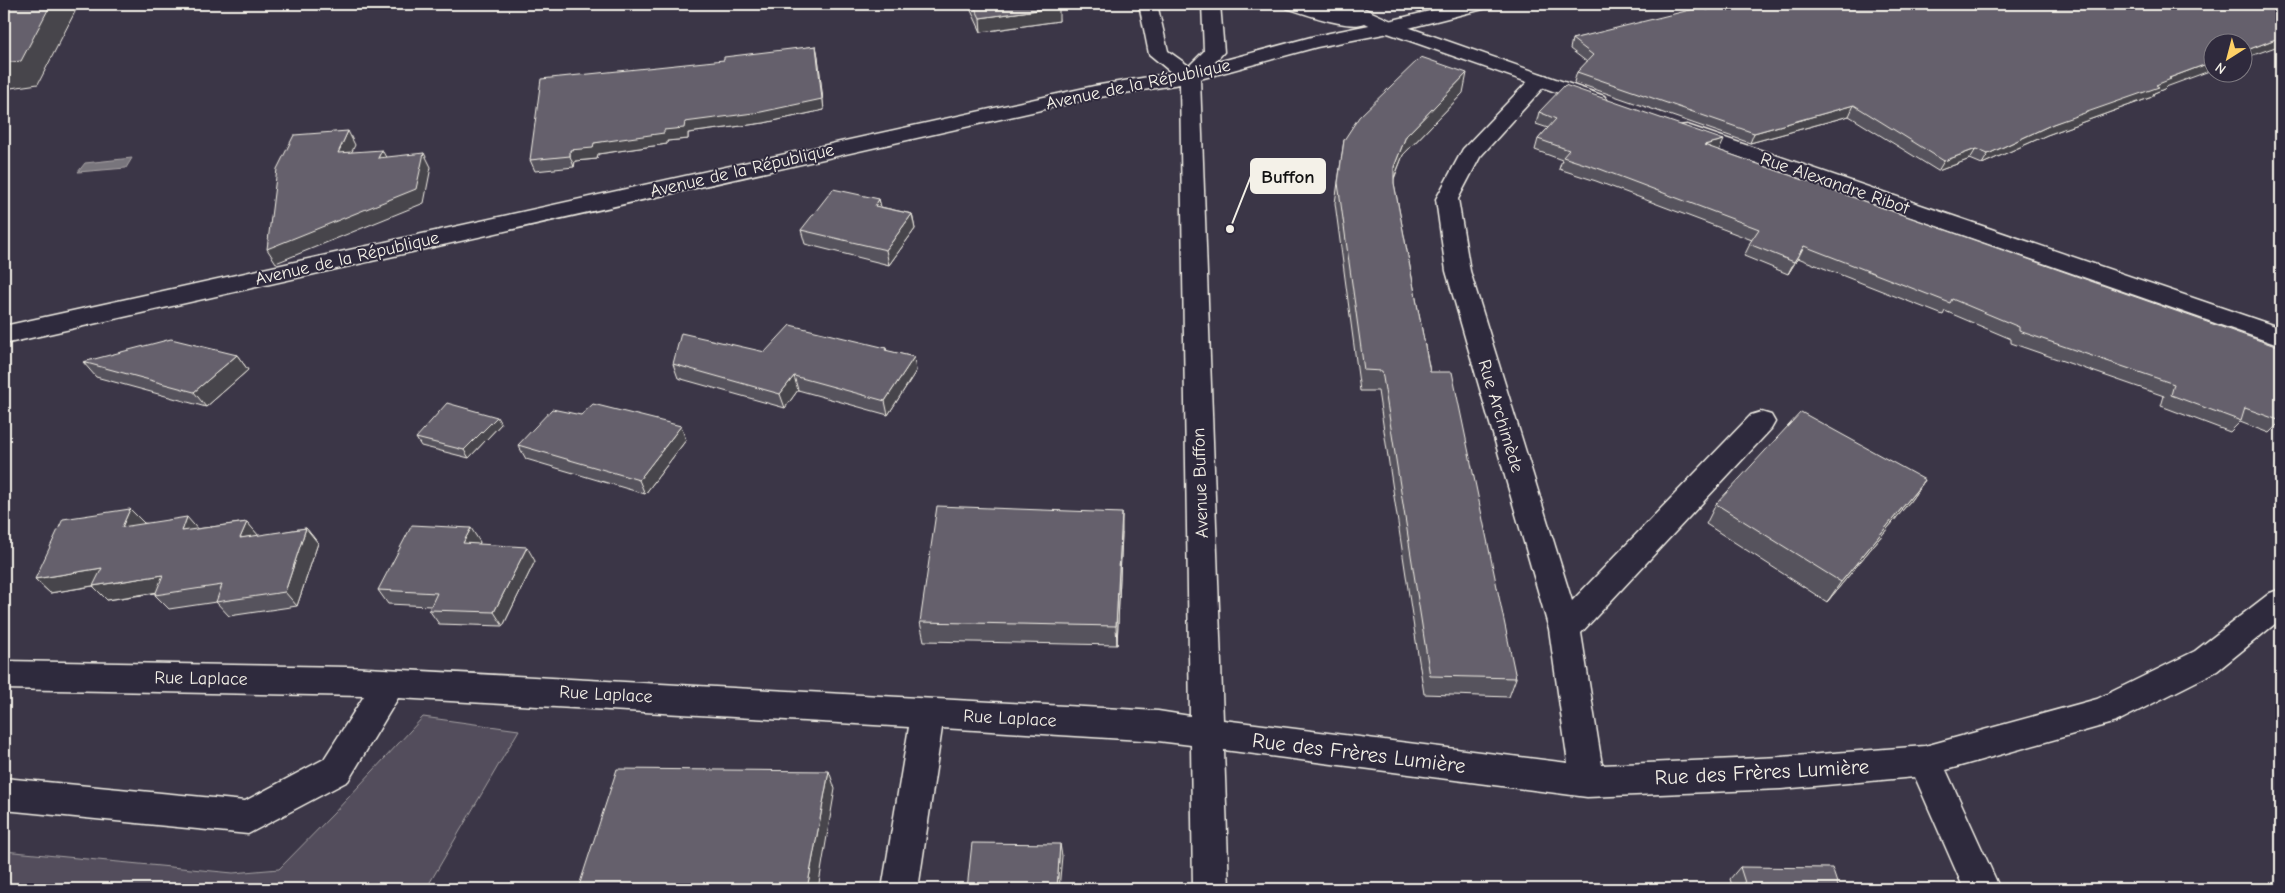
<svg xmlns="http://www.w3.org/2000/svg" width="2285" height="893" font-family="'Comic Neue',sans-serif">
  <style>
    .green { fill: #534e5c; stroke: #a4a0a2 }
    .water { fill: #78747b; stroke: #aaa6a7 }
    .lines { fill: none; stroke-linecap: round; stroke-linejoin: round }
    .minor-casing { stroke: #f4f1e8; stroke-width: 3 }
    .major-casing { stroke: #f4f1e8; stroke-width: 3 }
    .minor { fill: #2f2a3d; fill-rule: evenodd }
    .major { fill: #2f2a3d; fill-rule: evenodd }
    .wall { fill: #57535d; stroke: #f4f1e8 }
    .shaded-wall { fill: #47444c; stroke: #f4f1e8 }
    .building { fill: #65616c; stroke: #f4f1e8 }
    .labels { text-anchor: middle; stroke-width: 4; stroke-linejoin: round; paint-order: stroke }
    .street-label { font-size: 18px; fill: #f4f1e8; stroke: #2f2a3d }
    .near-street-label { font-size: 21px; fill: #f4f1e8; stroke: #2f2a3d }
    .leader { fill: none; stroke: #f4f1e8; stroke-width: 2 }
    .callout-dot { fill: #f4f1e8; stroke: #2f2a3d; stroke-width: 2 }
    .callout { fill: #f4f1e8; stroke: #f4f1e8; stroke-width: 2 }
    .callout-label { font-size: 19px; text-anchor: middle; font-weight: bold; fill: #111 }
  </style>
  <rect width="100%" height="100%" fill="#3b3647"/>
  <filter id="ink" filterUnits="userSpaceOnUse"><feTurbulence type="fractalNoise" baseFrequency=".02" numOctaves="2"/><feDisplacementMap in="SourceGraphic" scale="10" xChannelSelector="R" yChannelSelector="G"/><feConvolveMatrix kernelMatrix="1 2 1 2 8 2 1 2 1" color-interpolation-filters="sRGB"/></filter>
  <g filter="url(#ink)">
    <path class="green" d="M423 717 519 730 426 889H4V851L233 873 279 869 334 813Z"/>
    <path class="water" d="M132 158 126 168 78 172 85 163Z"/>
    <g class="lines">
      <defs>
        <path id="minor" d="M1139 4H1157L1168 51 1189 66 1204 51 1202 4H1220L1224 52 1214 63 1315 36 1389 21 1458 4H1489L1487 8 1389 33 1317 47 1200 79 1223 720 1568 763 1549 629 1446 271 1436 199 1463 149 1533 76 1540 74 1547 76 1550 80 1480 157 1458 199 1470 271 1572 601 1751 415 1761 412 1771 415 1775 422 1771 429 1581 633 1602 765 1781 757 1925 746 2097 699 2195 651 2270 593 2281 589V619L2217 671 2116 722 1946 770 2000 889H1964L1915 777 1781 789 1587 797 1224 750 1229 889H1193L1191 745 1158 741 942 728 918 889H882L909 727 398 698 348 781 248 834 4 810V778L245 801 324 759 364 696 4 689V661L348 667 1158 711 1190 716 1180 84 1094 98 4 344V326L1094 86 1172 73 1149 54Z"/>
        <g id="major">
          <path d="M1285 4H1312L1336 10 1330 4H1354L1396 23 1604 96 1607 100 1604 104 1597 106 1590 104 1382 31 1365 23C1349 30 1305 14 1287 8Z"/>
          <path d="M1687 125 2281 328V346L1679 136 1676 131 1679 126Z"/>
        </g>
      </defs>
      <use href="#minor" class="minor-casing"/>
      <use href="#major" class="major-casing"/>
      <use href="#minor" class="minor"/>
      <use href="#major" class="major"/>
    </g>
    <g class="wall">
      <path d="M968 4H1057L1059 21 981 32Z"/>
      <path d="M1707 10 2166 87 2164 89 2154 93 2152 97 2047 135 1982 164 1970 159 1938 171 1849 116 1750 143 1574 82 1577 72 1587 62 1570 49 1572 39Z"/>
      <path d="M816 46 818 57 824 110 764 123 688 133V139L667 141V144L598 154 597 159 575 161 574 167 535 171 530 160 724 60Z"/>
      <path d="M1463 93 1403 155 1394 179V183L1430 372 1516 678 1509 697 1424 694 1378 391H1360L1335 203 1344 140Z"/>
      <path d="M1539 112 1720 151 2281 421 2269 433 2240 422 2230 432 2161 406 2164 396 2011 343V339L1945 311 1943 315 1798 258 1788 274 1744 256 1752 240 1596 181 1559 169 1562 160 1535 150 1538 139 1548 128 1536 124Z"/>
      <path d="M879 199 881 207 912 214 915 229 889 265 805 244 801 230Z"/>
      <path d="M886 348 887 351 914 357 916 371 888 415 798 390 785 408 678 378 673 364 765 352Z"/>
      <path d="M237 355 248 370 206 407 96 377 83 362Z"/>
      <path d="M581 415 681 426 686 440 645 494 526 459 518 445Z"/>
      <path d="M501 424 469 458 421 446 416 438Z"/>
      <path d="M1925 480 1911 500 1827 602 1706 524 1716 504Z"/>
      <path d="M247 522 258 536 306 528 318 543 297 606 229 616 216 602 169 609 155 595 156 593 107 600 93 586 50 593 35 579 144 523 197 529Z"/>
      <path d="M1122 533 1117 645 924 641 920 622Z"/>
      <path d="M480 542 479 544 535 561 503 626 439 624 429 610 431 606 388 604 378 590Z"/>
      <path d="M1740 867 1839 889H1733L1730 879Z"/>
    </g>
    <g class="shaded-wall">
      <path d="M51 4H79L38 84 4 89V63Z"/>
      <path d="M1059 7V21L981 32 980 18Z"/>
      <path d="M2281 37V45L2242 59V52Z"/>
      <path d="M816 46 818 57 824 110 764 123 688 133V139L667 141V144L598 154 597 159 575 161 574 167 570 156V150L594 143 664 130 685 122Z"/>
      <path d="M2212 62V70L2166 87 2164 89 2154 93 2152 97 2047 135 1982 164 1988 154 2053 124 2169 78Z"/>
      <path d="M1467 73 1463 93 1403 155 1390 188 1394 167 1406 136Z"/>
      <path d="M1854 105 1849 116 1750 143 1754 133Z"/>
      <path d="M348 131 355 145 345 166 338 153Z"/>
      <path d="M1724 140 1719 151 1704 145Z"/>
      <path d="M1976 149 1970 159 1938 171 1944 161Z"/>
      <path d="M382 150 389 163 378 158Z"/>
      <path d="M424 153 431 167 424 203 276 263 267 249Z"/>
      <path d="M879 199 882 214 875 206Z"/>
      <path d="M912 214 915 229 889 265 886 250Z"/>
      <path d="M1804 246 1798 258 1788 274 1794 262Z"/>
      <path d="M237 355 248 370 206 407 194 392Z"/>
      <path d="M914 357 916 371 888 415 885 401Z"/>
      <path d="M794 376 798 390 785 408 780 394Z"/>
      <path d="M497 417 501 424 469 458 464 450Z"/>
      <path d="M681 426 686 440 645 494 639 480Z"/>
      <path d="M1925 480 1911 500 1827 602 1841 582Z"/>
      <path d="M130 509 144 523 136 541 122 527Z"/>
      <path d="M1122 513V533L1117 645 1116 626Z"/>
      <path d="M187 517 200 532 182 531Z"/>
      <path d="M247 522 259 536 240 538Z"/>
      <path d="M306 528 318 543 297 606 285 592Z"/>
      <path d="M471 528 480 542 472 557 463 543Z"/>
      <path d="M527 547 535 561 503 626 494 612Z"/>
      <path d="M102 568 116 582 50 593 35 579Z"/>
      <path d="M163 575 177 589 107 600 93 586Z"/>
      <path d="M829 771 835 789 818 889H807Z"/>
      <path d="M1060 844 1062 856 1059 889H1057Z"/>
    </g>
    <g class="building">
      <path d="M4 4H51L21 61 4 63Z"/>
      <path d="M973 4H1057L1059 7 980 18Z"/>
      <path d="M1735 4H2281V37L2242 52V42H2212V62L2169 78 2171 79 2156 85 2159 87 2053 124 1988 154 1976 149 1944 161 1854 105 1754 133 1577 72 1593 55 1572 39 1702 7 1707 10Z"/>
      <path d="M816 46 822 99 761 112 685 122 684 128 664 130V133L594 143 593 148 570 150V156L530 160 541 79 724 60V57Z"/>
      <path d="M1421 57 1467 73 1406 136 1394 167V183L1430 372H1452L1516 678 1430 676 1382 371 1364 370 1338 183 1344 140 1359 117Z"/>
      <path d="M1565 85 1724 140 1704 145 2281 348V421L2245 408 2241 421 2171 395 2174 384 2019 331V327L1952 299 1950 303 1804 246 1794 262 1749 244 1759 229 1600 169 1563 157 1569 150 1538 139 1556 119 1539 112Z"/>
      <path d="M348 131 338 153 382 150 378 158 424 153 416 189 267 249 277 169 294 135Z"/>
      <path d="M833 189 879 199 875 206 912 214 886 250 801 230Z"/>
      <path d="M790 325 886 348 885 350 914 357 885 401 794 376 780 394 673 364 681 333 765 352Z"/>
      <path d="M171 339 237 355 194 392 83 362Z"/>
      <path d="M447 403 497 417 464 450 416 438Z"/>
      <path d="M593 404 681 426 639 480 518 445 552 409 581 415Z"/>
      <path d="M1801 412 1925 480 1841 582 1716 504Z"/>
      <path d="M937 506 1122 513 1116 626 920 622Z"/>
      <path d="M130 509 122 527 187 517 182 531 247 522 240 538 306 528 285 592 216 602 222 585 155 595 163 575 93 586 102 568 35 579 63 519Z"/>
      <path d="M412 525 471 528 463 543 527 547 494 612 429 610 437 593 378 590Z"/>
      <path d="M617 769 829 771 807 889H578Z"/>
      <path d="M972 843 1060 844 1057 889H967Z"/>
      <path d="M1740 867 1832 868 1839 889H1747Z"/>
    </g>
  </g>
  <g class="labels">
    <g class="street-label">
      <text transform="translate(1138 84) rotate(-12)" y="6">Avenue de la République</text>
      <text transform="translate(742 170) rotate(-13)" y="6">Avenue de la République</text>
      <text transform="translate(1835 183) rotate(19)" y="6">Rue Alexandre Ribot</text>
      <text transform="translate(347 258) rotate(-13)" y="6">Avenue de la République</text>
      <text transform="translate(1501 416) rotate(73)" y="6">Rue Archimède</text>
      <text transform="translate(1200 483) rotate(-92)" y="6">Avenue Buffon</text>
      <text transform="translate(201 678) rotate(1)" y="6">Rue Laplace</text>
      <text transform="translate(606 694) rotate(3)" y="6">Rue Laplace</text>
      <text transform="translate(1010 718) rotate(3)" y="6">Rue Laplace</text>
    </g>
    <g class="near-street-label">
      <text transform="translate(1359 753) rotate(7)" y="7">Rue des Frères Lumière</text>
      <text transform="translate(1762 772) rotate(-3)" y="7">Rue des Frères Lumière</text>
    </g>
  </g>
  <path class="leader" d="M1230 229L1251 176"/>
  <circle class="callout-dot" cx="1230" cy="229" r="5"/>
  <rect class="callout" x="1251" y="159" width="74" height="34" rx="5"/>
  <g class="callout-label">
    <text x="1288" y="183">Buffon</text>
  </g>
  <rect width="2285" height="893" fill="none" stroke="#2f2a3d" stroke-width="20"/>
  <rect x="10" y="10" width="2265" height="873" fill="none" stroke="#f4f1e8" stroke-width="2" filter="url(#ink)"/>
  <g transform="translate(2228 58) rotate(216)"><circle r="24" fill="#2f2a3d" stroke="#7e7a81"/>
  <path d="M0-4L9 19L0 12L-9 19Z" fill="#ffd166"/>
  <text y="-8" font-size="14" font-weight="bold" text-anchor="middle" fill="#f4f1e8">N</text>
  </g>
</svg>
